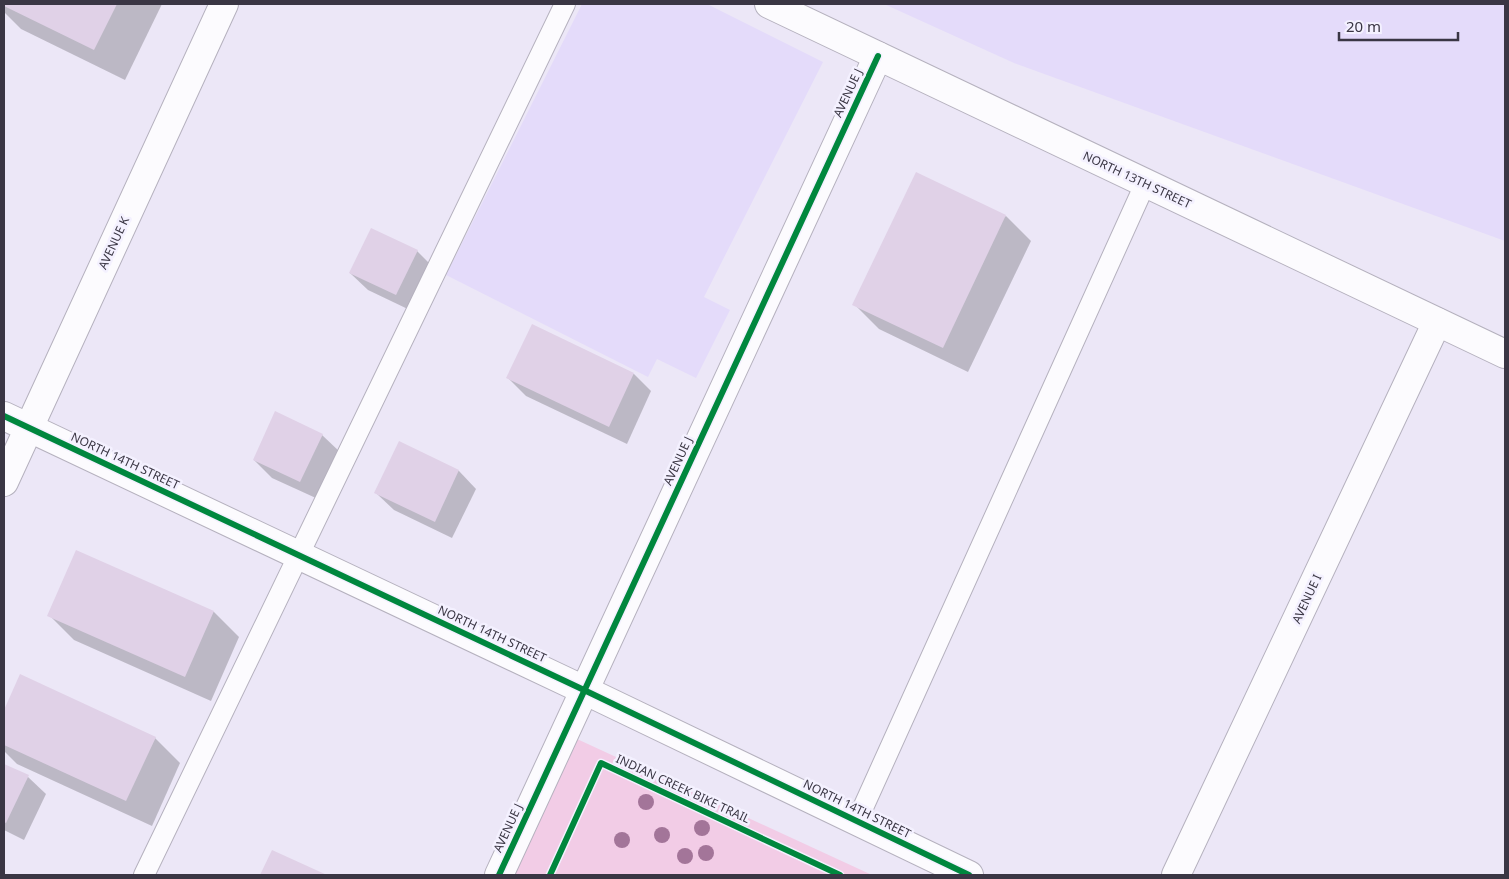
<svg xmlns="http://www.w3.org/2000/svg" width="1509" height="879" font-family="'Noto Sans',sans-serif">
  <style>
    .built { fill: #e4dbfa }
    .green { fill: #f2cce6 }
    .shadow { fill: #0003 }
    .building { fill: #e0d1e7 }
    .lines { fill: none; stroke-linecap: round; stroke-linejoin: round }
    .service-casing { stroke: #b5b1be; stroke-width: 22 }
    .minor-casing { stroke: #b5b1be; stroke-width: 30 }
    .service { stroke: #fcfbfe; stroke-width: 20 }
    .minor { stroke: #fcfbfe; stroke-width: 28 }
    .rail { stroke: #cac9cd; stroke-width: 4; stroke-dasharray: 2.5 5; stroke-linecap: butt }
    .cycleway-casing { stroke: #f4f1ff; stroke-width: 9 }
    .cycleway { stroke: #00873e; stroke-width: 6 }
    .tree { fill: #a37599 }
    .labels { text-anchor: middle; stroke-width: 5; stroke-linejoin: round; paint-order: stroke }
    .street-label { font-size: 12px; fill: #3a3644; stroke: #f4f1ff }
  </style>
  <rect width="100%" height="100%" fill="#ece7f7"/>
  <g class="built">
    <path d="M582 4H707L823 62 704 297 730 310 696 378 657 359 648 377 446 275Z"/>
    <path d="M884 4H1505V241L1014 63Z"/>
  </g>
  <path class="green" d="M564 733 872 875H499Z"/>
  <g class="shadow">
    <path d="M4 4H162L125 80 21 29 4 12Z"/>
    <path d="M1006 216 1031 241 968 372 879 329 854 304Z"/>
    <path d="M417 251 435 269 414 312 368 290 350 273Z"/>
    <path d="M634 374 651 391 627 444 526 396 508 378Z"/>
    <path d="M322 435 340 452 318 499 272 478 254 460Z"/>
    <path d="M399 443 459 471 476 489 452 538 394 510 376 493Z"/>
    <path d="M77 552 214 612 239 637 211 701 74 640 49 615Z"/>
    <path d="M21 676 155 738 180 763 152 826 17 764 4 751V713Z"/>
    <path d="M4 765 28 777 46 794 24 840 4 830Z"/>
    <path d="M272 852 324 875H262Z"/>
  </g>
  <g class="building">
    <path d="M4 4H117L94 50 4 6Z"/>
    <path d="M916 172 1006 215 943 348 852 305Z"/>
    <path d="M371 228 418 250 396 295 349 273Z"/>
    <path d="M532 324 634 373 609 427 506 378Z"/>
    <path d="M275 411 323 434 300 482 253 460Z"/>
    <path d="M399 441 459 470 435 522 374 493Z"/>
    <path d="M76 550 214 611 185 677 47 616Z"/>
    <path d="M20 674 156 737 126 801 4 745V710Z"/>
    <path d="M4 764 29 775 6 823 4 822Z"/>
    <path d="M272 850 327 875H260Z"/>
  </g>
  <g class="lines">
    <defs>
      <g id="service">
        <path d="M857 821 1145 184"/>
        <path d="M144 875 565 4"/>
      </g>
      <g id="minor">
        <path d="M769 4 1505 354"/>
        <path d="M4 416 584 690 969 875"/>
        <path d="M4 482 224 4"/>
        <path d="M499 875 878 56"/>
        <path d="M1176 875 1437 322"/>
      </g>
    </defs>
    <use href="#service" class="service-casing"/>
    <use href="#minor" class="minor-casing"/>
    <use href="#service" class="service"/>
    <use href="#minor" class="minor"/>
    <path class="rail" d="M1504 4H1505"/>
    <defs>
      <g id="cycleway">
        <path d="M4 416 584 690 969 875"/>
        <path d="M499 875 878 56"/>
        <path d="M550 875 601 763 840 875"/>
      </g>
    </defs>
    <use href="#cycleway" class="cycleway-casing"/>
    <use href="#cycleway" class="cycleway"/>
  </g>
  <g class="tree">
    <circle cx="646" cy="802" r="8"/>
    <circle cx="702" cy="828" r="8"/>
    <circle cx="662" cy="835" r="8"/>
    <circle cx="622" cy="840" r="8"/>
    <circle cx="706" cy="853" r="8"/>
    <circle cx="685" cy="856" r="8"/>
  </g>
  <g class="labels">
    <g class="street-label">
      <text transform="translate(848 93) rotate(-65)" y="4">AVENUE J</text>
      <text transform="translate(1137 180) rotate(25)" y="4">NORTH 13TH STREET</text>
      <text transform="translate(114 243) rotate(-65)" y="4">AVENUE K</text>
      <text transform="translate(125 461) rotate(25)" y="4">NORTH 14TH STREET</text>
      <text transform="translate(678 461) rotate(-65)" y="4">AVENUE J</text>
      <text transform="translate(1307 599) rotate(-65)" y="4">AVENUE I</text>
      <text transform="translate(492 634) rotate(25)" y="4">NORTH 14TH STREET</text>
      <text transform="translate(683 789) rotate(25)" y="4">INDIAN CREEK BIKE TRAIL</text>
      <text transform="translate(857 809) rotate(26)" y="4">NORTH 14TH STREET</text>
      <text transform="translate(508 828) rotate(-65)" y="4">AVENUE J</text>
    </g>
  </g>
  <rect width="1509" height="879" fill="none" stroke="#3a3644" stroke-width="10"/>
  <path d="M1339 32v8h119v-8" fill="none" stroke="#3a3644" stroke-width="2.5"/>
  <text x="1346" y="32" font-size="15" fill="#3a3644" stroke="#f4f1ff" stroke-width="4" paint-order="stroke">20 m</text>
</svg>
